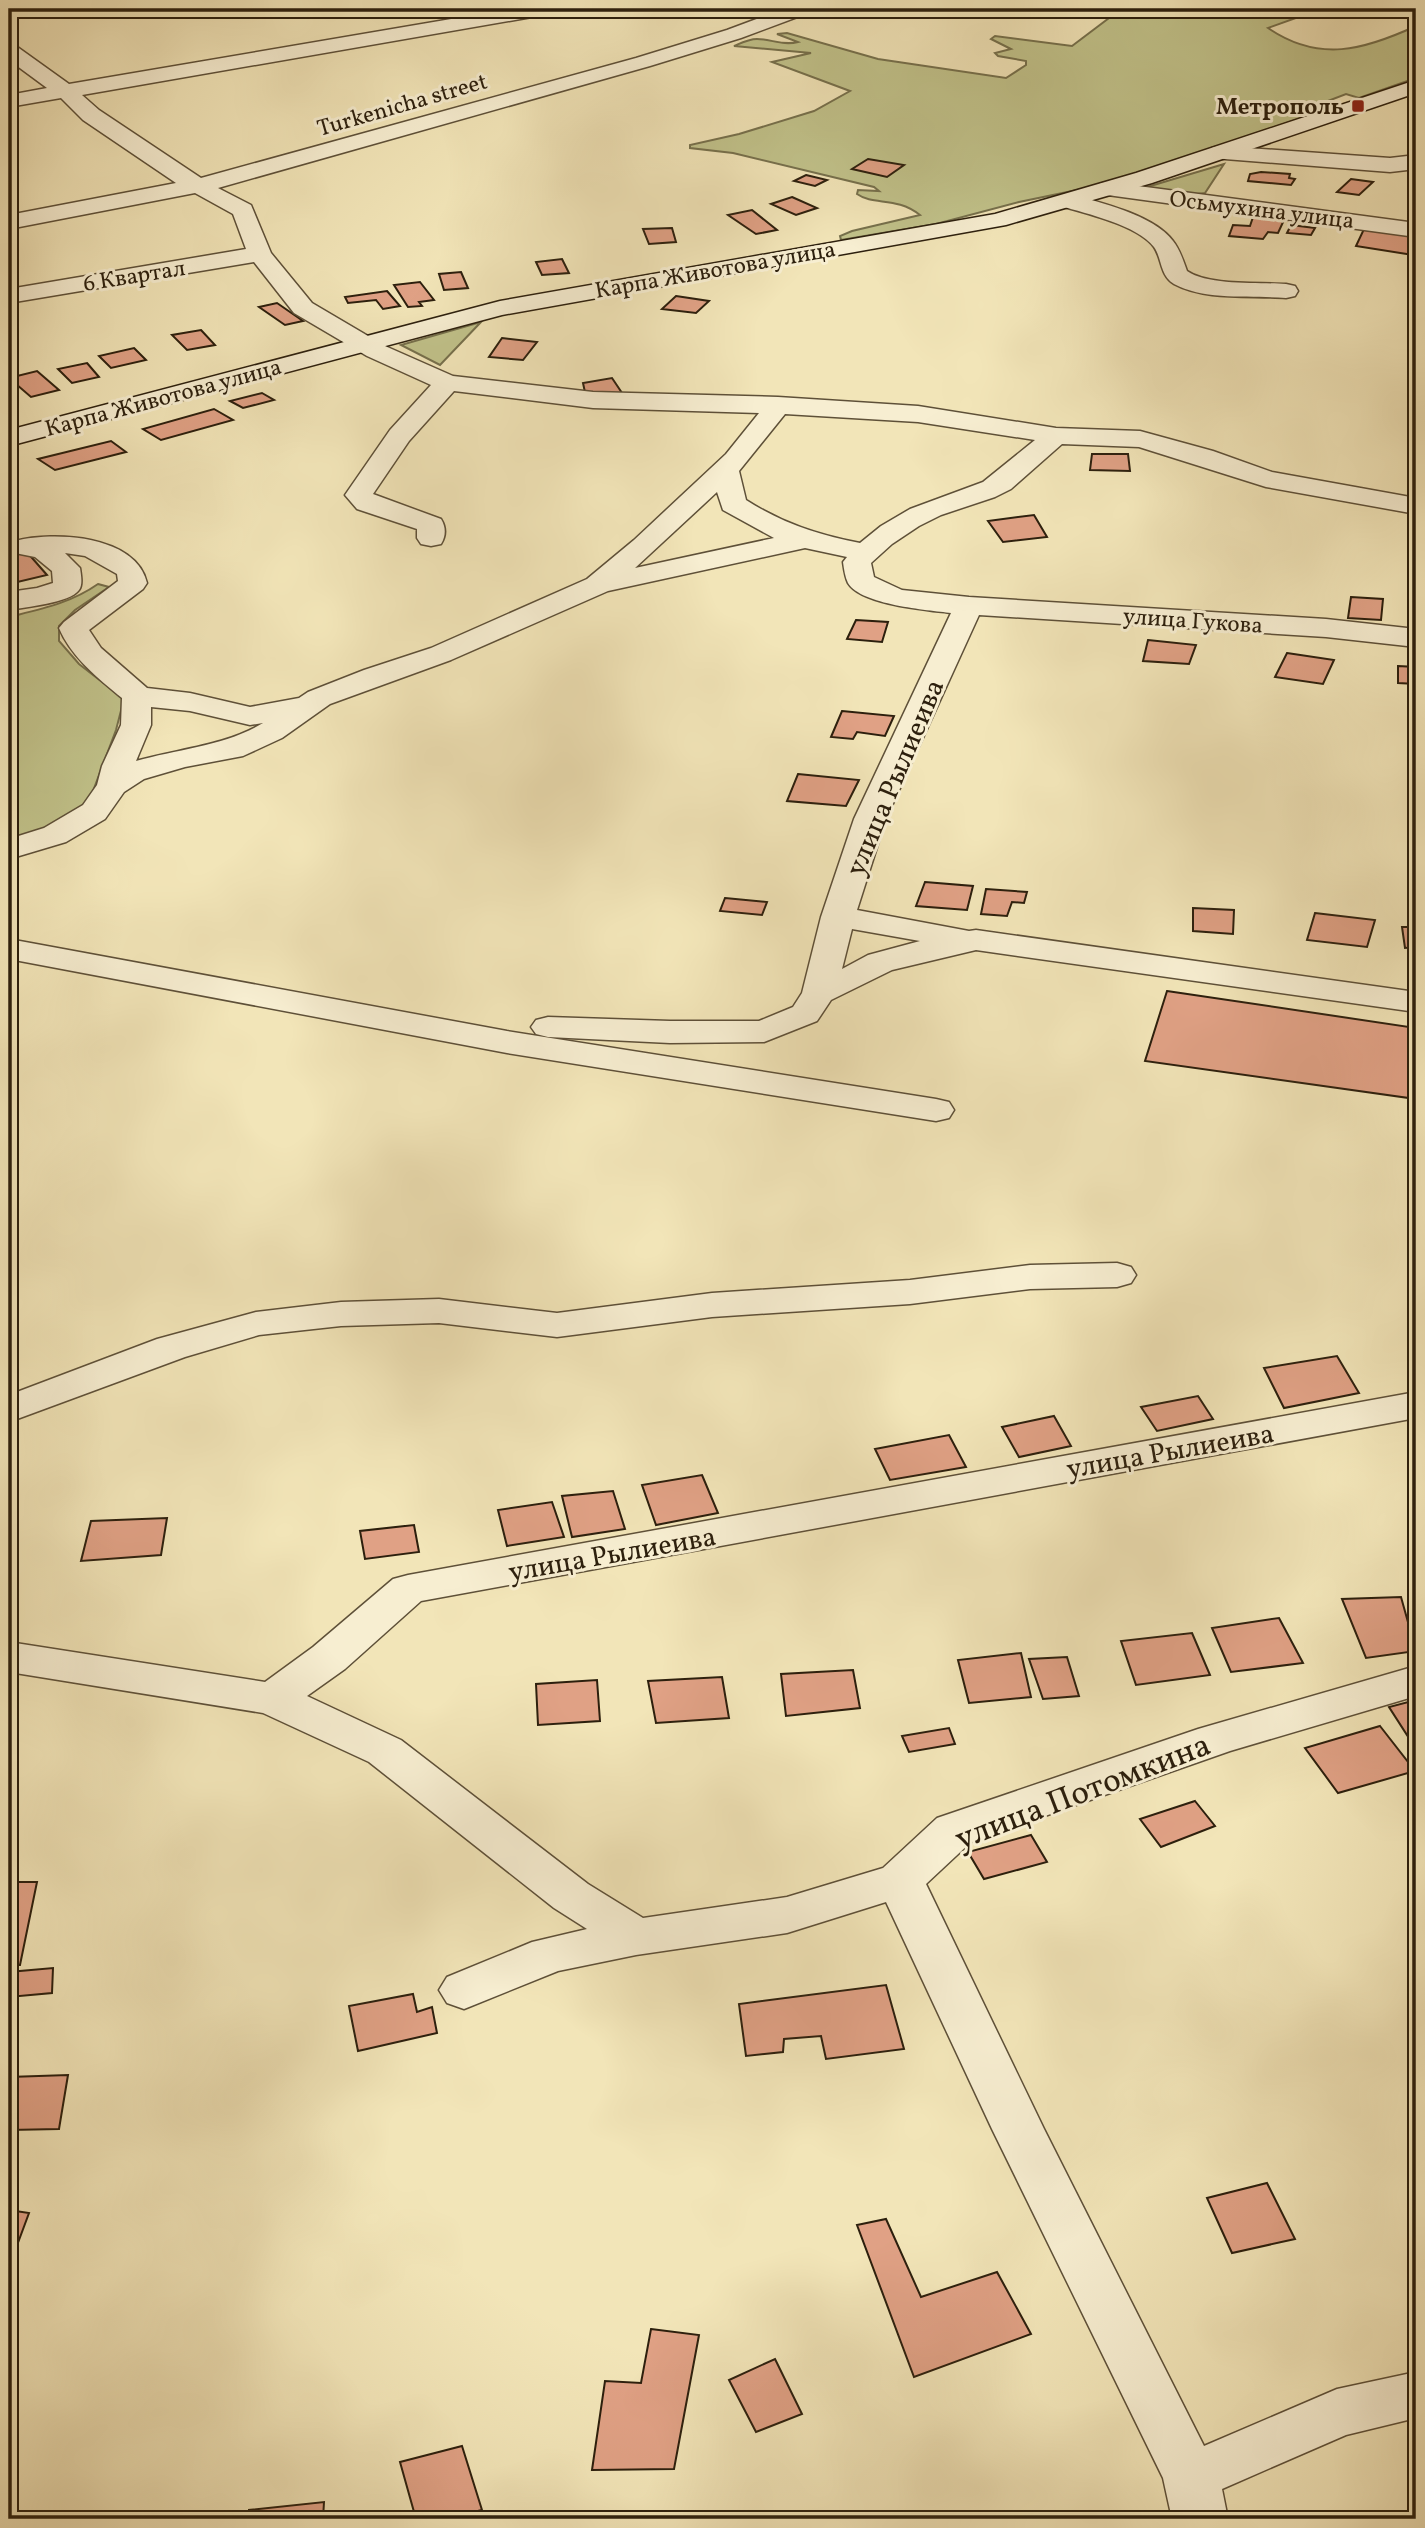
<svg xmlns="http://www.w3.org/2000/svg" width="1425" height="2528" font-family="Vollkorn,serif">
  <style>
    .green { fill: #c1c28a; stroke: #76704c; stroke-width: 2 }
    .building { fill: #e0a185; stroke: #2c1f0d; stroke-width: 2 }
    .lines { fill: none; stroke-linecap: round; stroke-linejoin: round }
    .street-casing { stroke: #5e5038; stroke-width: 3 }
    .secondary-casing { stroke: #2c1f0d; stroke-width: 3 }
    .street { fill: #f7eed1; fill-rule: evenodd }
    .secondary { fill: #f7eed1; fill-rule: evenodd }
    .poi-dot { fill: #8f2418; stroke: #f7eed1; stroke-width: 2.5 }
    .labels { text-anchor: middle; stroke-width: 6; stroke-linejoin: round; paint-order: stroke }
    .far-street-label { font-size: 23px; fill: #2c1f0d; stroke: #f7eed1 }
    .far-poi-label { font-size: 23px; font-weight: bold; fill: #2c1f0d; stroke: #f7eed1; text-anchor: end }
    .street-label { font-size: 28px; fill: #2c1f0d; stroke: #f7eed1 }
    .near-street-label { font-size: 33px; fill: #2c1f0d; stroke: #f7eed1 }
  </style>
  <rect width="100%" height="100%" fill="#f2e5b8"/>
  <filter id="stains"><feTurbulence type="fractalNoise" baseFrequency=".00286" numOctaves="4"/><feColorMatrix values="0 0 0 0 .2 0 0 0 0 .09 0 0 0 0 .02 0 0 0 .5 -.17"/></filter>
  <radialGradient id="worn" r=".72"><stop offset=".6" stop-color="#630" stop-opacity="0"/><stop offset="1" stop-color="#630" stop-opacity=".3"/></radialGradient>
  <g class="green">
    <path d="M1121 9H1321L1268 28C1319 63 1364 50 1416 26V78L1359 98 1346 94 1320 104 1331 108 1106 184 1019 202 936 224 841 240 840 236 852 231 920 215C896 196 874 206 857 194L858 190 879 191 874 187 733 153 690 148V145L739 134 814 111 850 91 772 62 811 53 734 46C741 43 749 39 757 39 771 39 783 46 798 42L777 34 787 33 878 59 1006 78 1026 65V61L998 56 995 53 1011 49 991 39 995 36 1072 46Z"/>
    <path d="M1224 164 1205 193 1183 196 1137 190Z"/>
    <path d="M481 322 440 365 401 345Z"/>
    <path d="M98 584 109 587 75 610 59 626V641L79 664 124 699 116 730 87 807 44 829 9 839V617C41 609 71 603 98 584Z"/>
  </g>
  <g class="building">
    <path d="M868 159 904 165 887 177 852 169Z"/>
    <path d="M1261 172 1290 174 1289 178 1295 179 1291 185 1248 181 1250 174Z"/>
    <path d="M806 175 827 180 815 186 794 181Z"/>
    <path d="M1351 179 1373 182 1359 195 1337 192Z"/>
    <path d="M792 197 817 208 796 215 771 204Z"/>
    <path d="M752 210 777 230 756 234 728 215Z"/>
    <path d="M1253 217 1284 220 1278 233 1268 232 1263 239 1229 236 1233 225 1250 226Z"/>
    <path d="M1291 225 1315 228 1311 235 1287 233Z"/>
    <path d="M672 228 676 242 649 244 643 229Z"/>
    <path d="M1364 229 1416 236V247L1413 255 1356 246Z"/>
    <path d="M562 259 569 273 542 275 536 262Z"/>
    <path d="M461 272 468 288 444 290 439 274Z"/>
    <path d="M420 282 434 300 419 302 422 306 408 307 394 285Z"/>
    <path d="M387 291 400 306 383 309 376 300 348 303 345 297Z"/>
    <path d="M676 296 709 301 696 313 662 309Z"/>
    <path d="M277 303 303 321 285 325 259 307Z"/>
    <path d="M201 330 215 345 187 350 172 335Z"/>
    <path d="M502 338 537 342 523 360 489 357Z"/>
    <path d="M134 348 146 360 111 368 99 356Z"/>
    <path d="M87 363 99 377 72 383 58 369Z"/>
    <path d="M37 371 59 390 31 397 9 378Z"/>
    <path d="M612 378 626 399 586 397 583 383Z"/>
    <path d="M262 393 274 400 243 408 230 401Z"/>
    <path d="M214 409 233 420 161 440 143 429Z"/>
    <path d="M111 441 126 452 55 470 38 459Z"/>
    <path d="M1092 454H1128L1130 471 1090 470Z"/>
    <path d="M1034 515 1047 537 1003 542 988 521Z"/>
    <path d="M26 551 47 575 9 584V554Z"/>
    <path d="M1351 597 1383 599 1381 620 1348 618Z"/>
    <path d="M856 620 888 622 882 642 847 639Z"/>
    <path d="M1148 640 1196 645 1189 664 1143 661Z"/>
    <path d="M1287 653 1334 660 1323 684 1275 677Z"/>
    <path d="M1398 666 1416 667V684L1398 683Z"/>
    <path d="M842 711 894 716 885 736 857 732 853 739 831 737Z"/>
    <path d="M798 774 859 780 846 806 787 801Z"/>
    <path d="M925 882 973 886 967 910 916 906Z"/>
    <path d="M986 889 1027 892 1024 903 1012 902 1007 916 981 914Z"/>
    <path d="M725 898 767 902 762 915 720 911Z"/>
    <path d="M1193 908 1234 910 1233 934 1193 931Z"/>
    <path d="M1315 913 1375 920 1367 947 1307 940Z"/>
    <path d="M1402 927H1416V947L1405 948Z"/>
    <path d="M1167 991 1416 1028V1099L1145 1061Z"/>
    <path d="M1337 1356 1359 1393 1284 1408 1264 1368Z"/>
    <path d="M1198 1396 1213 1419 1157 1431 1141 1407Z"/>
    <path d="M1054 1416 1071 1446 1019 1457 1002 1427Z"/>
    <path d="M949 1435 966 1467 890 1480 875 1449Z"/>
    <path d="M702 1475 718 1513 656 1525 642 1485Z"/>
    <path d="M613 1491 625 1529 572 1537 562 1496Z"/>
    <path d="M552 1502 564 1537 507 1546 498 1510Z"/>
    <path d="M167 1518 161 1555 81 1561 91 1521Z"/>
    <path d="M414 1525 419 1552 365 1559 360 1531Z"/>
    <path d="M1401 1597 1416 1651 1366 1658 1342 1599Z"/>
    <path d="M1279 1618 1303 1663 1231 1672 1212 1628Z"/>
    <path d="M1192 1633 1210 1675 1136 1685 1121 1641Z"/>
    <path d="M1021 1653 1031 1697 969 1703 958 1660Z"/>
    <path d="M1067 1657 1079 1696 1043 1699 1029 1659Z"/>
    <path d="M853 1670 860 1708 786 1716 781 1674Z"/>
    <path d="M722 1677 729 1718 656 1723 648 1681Z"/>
    <path d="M597 1680 600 1721 538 1725 536 1684Z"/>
    <path d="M1416 1700V1749L1389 1707Z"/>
    <path d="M1380 1726 1415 1771 1338 1793 1305 1748Z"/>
    <path d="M949 1728 955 1744 909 1752 902 1736Z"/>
    <path d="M1195 1801 1215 1826 1161 1847 1140 1819Z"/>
    <path d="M1031 1835 1047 1862 984 1879 968 1852Z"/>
    <path d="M9 1882H37L20 1965H9Z"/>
    <path d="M53 1968 52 1993 9 1997V1972Z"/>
    <path d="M886 1985 904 2049 826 2059 821 2036 784 2039 783 2052 746 2056 739 2004Z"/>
    <path d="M413 1994 417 2012 432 2007 437 2033 358 2051 349 2006Z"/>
    <path d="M68 2075 59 2129 9 2130V2077Z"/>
    <path d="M1267 2183 1295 2239 1232 2253 1207 2198Z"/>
    <path d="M9 2210 29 2213 9 2267Z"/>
    <path d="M886 2219 921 2297 997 2272 1031 2334 914 2377 857 2225Z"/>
    <path d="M651 2329 699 2335 674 2469 592 2470 605 2381 641 2383Z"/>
    <path d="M775 2359 802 2414 756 2432 729 2380Z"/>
    <path d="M462 2446 482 2510 443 2519H416L400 2462Z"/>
    <path d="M324 2502 323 2519H249V2510Z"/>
  </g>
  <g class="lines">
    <defs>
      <g id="street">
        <path d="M510 9H540L542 11 539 15 532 17 82 95 99 110 201 178 636 58 727 30 783 9H811L808 13 741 38 650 66 218 188 251 205 271 253 312 303 385 346 453 376 593 392 778 397 918 406 1056 428 1140 431 1213 451 1272 472 1416 498V514L1266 487 1139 447 1062 444 1011 489 995 497 941 515 919 526 892 544 871 563 874 577 902 590 969 597 1326 619 1416 629V647L1326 637 979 615 886 819 857 910 969 931 976 930 1416 992V1012L976 950 892 970 831 1000 817 1021 764 1042 670 1043 548 1037 536 1034 531 1027 536 1020 548 1017 670 1021H759L793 1007 802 993 821 917 854 819 951 613C928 610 861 605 848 583 845 577 844 569 843 562L847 557 805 548 608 591 451 660 330 704 282 738 243 756 185 767 144 779 124 792 105 819 66 842 9 859V839L44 828 83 805 97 785 102 766 121 725 122 698C99 679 71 657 59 628L64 622 118 581 117 574 85 556 65 553 80 568C81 575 83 585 79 590 70 603 25 607 9 610V592L37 588 53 583 52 571 35 557 15 553 11 547 15 541C54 531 136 535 147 583L143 589 89 630 101 648 147 688 190 693 250 707 299 698 308 692 364 670 431 648 587 579 634 540 726 454 759 413 593 408 454 391 409 441 373 494 441 519C446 527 446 536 441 544L431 546 421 544 417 538V529L357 509 345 495 390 430 431 385 367 356 294 313 254 262 9 303V289L246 249 233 214 195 193 9 229V215L176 183 83 120 61 98 9 107V95L47 88 9 60V44L16 46 69 84ZM785 414 918 422 1035 440 983 482 910 509 881 526 860 543C818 535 782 523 746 500L739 471ZM717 492 723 510 774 538 635 568ZM151 707 190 711 250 725 263 723C225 746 178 749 136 761L151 725ZM852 929 920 941 868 955 842 969Z"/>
        <path d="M1220 146 1390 158 1416 155V169L1390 172 1212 158 1209 153 1212 148Z"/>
        <path d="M1108 182 1416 223V237L1100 194 1097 189 1100 184Z"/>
        <path d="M1069 194C1099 202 1154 215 1173 241 1180 250 1183 260 1187 271 1209 286 1259 282 1286 284L1295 286 1298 291 1295 296 1286 298C1252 295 1205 301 1174 284 1160 276 1162 258 1154 247 1137 225 1087 214 1061 206L1058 201 1061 196Z"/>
        <path d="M9 939 507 1031 936 1099 949 1102 954 1110 949 1118 936 1121 507 1053 9 959Z"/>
        <path d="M1117 1263 1131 1267 1136 1275 1131 1283 1117 1287 1030 1289 910 1304 712 1317 557 1337 439 1323 341 1326 259 1335 185 1357 9 1422V1395L157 1339 256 1312 341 1302 439 1299 557 1313 712 1293 910 1280 1030 1265Z"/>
        <path d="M1416 1392V1418L421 1601 345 1669 307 1696 401 1740 588 1884 643 1918 787 1897 883 1868 937 1818 1198 1729 1416 1666V1696L1230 1751 971 1842 926 1884 1044 2129 1204 2446 1337 2389 1416 2372V2418L1346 2435 1222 2489 1228 2519H1172L1163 2478 992 2129 886 1902 787 1933 636 1955 558 1971 464 2009 447 2003 439 1990 447 1977 532 1942 587 1929 554 1908 369 1762 263 1713 9 1672V1642L265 1682 313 1647 393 1579 408 1575Z"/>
      </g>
      <path id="secondary" d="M1416 80V93L1152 183 1006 225 502 315 9 446V430L500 301 995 214 1136 173Z"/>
    </defs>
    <use href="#street" class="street-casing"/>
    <use href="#secondary" class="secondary-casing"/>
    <use href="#street" class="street"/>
    <use href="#secondary" class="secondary"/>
  </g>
  <rect class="poi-dot" x="1351" y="99" width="14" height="14" rx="3.5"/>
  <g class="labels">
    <g class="far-street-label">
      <text transform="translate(402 104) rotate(-16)" y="8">Turkenicha street</text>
      <text transform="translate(1262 209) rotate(7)" y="8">Осьмухина улица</text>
      <text transform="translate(715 269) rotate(-10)" y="8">Карпа Животова улица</text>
      <text transform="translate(134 275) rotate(-9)" y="8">6 Квартал</text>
      <text transform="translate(163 397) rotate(-15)" y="8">Карпа Животова улица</text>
      <text transform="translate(1193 620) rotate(4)" y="8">улица Гукова</text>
    </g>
    <g class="far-poi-label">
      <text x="1344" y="114">Метрополь</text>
    </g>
    <g class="street-label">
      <text transform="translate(894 777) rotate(-67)" y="10">улица Рылиеива</text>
      <text transform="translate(1170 1450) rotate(-10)" y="10">улица Рылиеива</text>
      <text transform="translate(612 1553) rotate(-10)" y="10">улица Рылиеива</text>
    </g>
    <g class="near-street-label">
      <text transform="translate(1082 1790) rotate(-21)" y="12">улица Потомкина</text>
    </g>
  </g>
  <rect width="1425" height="2528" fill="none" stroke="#f2e5b8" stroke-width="35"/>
  <rect x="10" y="10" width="1404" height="2507" fill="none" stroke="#2c1f0d" stroke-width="3.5"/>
  <rect x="18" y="18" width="1390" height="2493" fill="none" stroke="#2c1f0d" stroke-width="2"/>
  <rect width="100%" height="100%" filter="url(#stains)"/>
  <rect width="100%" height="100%" fill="url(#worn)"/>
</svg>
